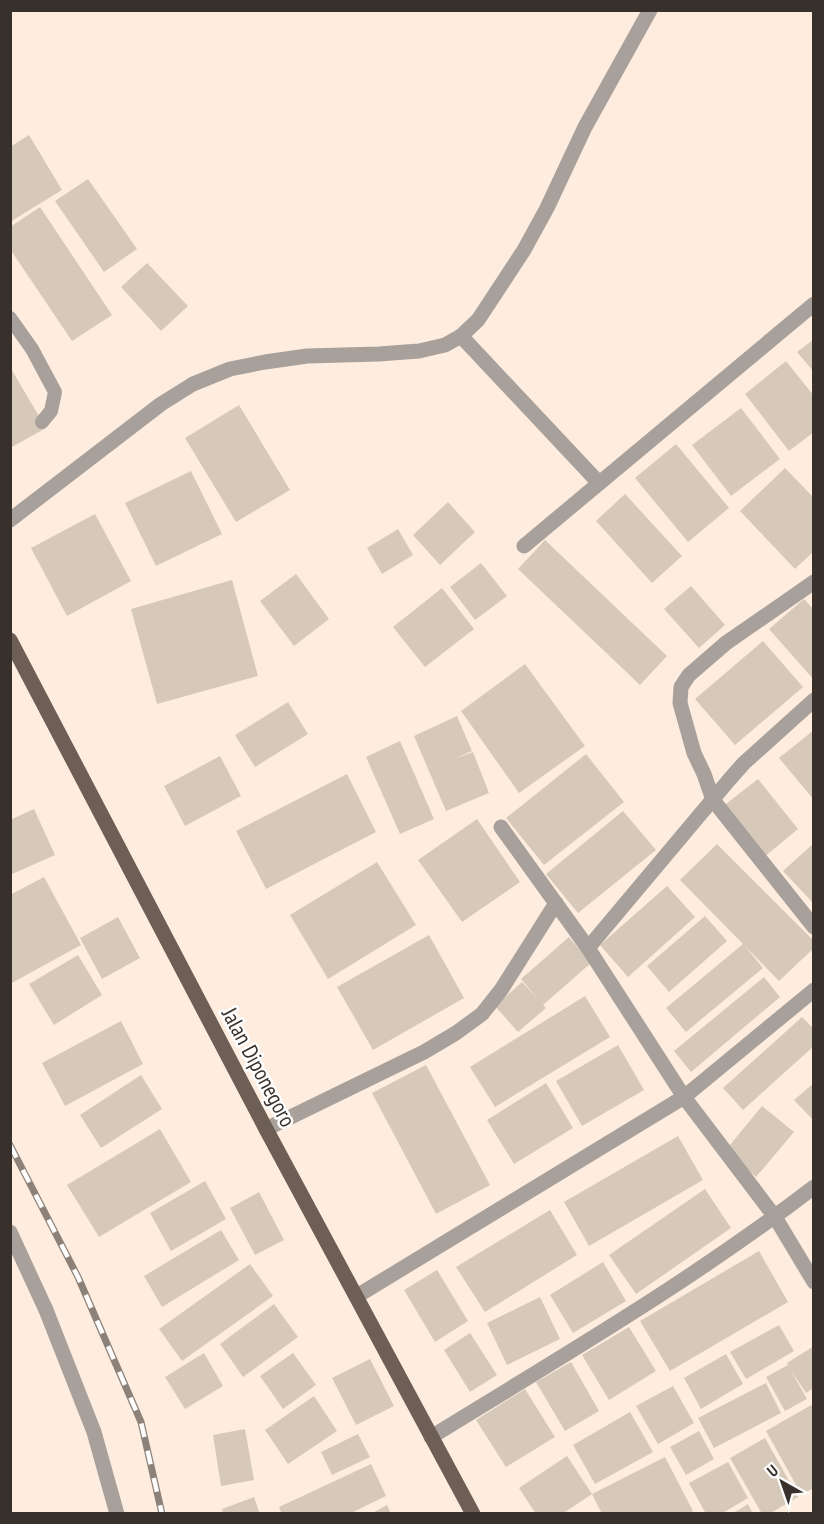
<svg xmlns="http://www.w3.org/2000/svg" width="824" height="1524" font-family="'PT Sans Narrow',sans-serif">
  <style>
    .building { fill: #d7c9b9 }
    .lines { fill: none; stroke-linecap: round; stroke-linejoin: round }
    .lane { stroke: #a8a09b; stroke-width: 14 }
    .street { stroke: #a8a09b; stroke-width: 15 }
    .primary { stroke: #6d5f56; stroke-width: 15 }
    .rail-casing { stroke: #8d8279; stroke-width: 7 }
    .rail { stroke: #fdfdfd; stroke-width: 4.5; stroke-dasharray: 14; stroke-linecap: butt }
    .labels { text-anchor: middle; stroke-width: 5; stroke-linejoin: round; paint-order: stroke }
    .street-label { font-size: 22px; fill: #37302b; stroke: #fdfdfd }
  </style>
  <rect width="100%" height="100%" fill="#feedde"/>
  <g class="building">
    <path d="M29 135 62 190 10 222V147Z"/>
    <path d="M88 179 137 249 104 272 55 201Z"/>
    <path d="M40 207 112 315 72 341 10 249V227Z"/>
    <path d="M147 263 188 306 161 331 121 287Z"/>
    <path d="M814 339V372L797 352Z"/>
    <path d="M786 361 814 396V432L789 451 745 394Z"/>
    <path d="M10 367 46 428 10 448Z"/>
    <path d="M239 405 290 490 236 522 185 438Z"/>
    <path d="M741 408 780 459 731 496 692 445Z"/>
    <path d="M676 444 729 508 688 542 635 478Z"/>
    <path d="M785 468 814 498V551L795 569 740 511Z"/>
    <path d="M191 471 222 534 156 566 125 503Z"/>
    <path d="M625 494 682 556 652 583 596 521Z"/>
    <path d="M448 502 475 532 440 565 413 535Z"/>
    <path d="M95 514 131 581 67 616 31 548Z"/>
    <path d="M398 529 413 555 382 574 367 548Z"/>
    <path d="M545 540 667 656 640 685 518 569Z"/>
    <path d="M481 563 507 596 475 620 450 587Z"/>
    <path d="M296 574 329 619 294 646 260 601Z"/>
    <path d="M232 580 258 676 157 704 131 609Z"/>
    <path d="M691 586 725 625 699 648 664 609Z"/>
    <path d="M442 588 474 629 425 667 393 627Z"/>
    <path d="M804 599 814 610V680L769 629Z"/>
    <path d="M763 641 803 687 735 745 695 699Z"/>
    <path d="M525 664 585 746 519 793 461 711Z"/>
    <path d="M288 702 308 734 255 767 235 735Z"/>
    <path d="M457 716 472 751 454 759 473 752 489 793 446 811 414 736Z"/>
    <path d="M814 730V800L779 758Z"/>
    <path d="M400 741 434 819 400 834 366 757Z"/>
    <path d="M586 754 624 802 544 865 506 818Z"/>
    <path d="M220 756 241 796 185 826 164 786Z"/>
    <path d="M347 774 376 832 266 889 236 831Z"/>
    <path d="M758 779 798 829 763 858 722 807Z"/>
    <path d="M34 809 55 855 10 875V820Z"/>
    <path d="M623 811 656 850 578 913 546 874Z"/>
    <path d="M477 819 520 882 462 922 418 860Z"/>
    <path d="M814 843V904L783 871Z"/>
    <path d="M717 844 814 941V948L779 981 745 946 763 968 686 1032 666 1008 743 944 680 880Z"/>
    <path d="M377 862 416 925 328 979 290 915Z"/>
    <path d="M44 877 81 945 10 984V895Z"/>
    <path d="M667 886 695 917 628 977 600 945Z"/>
    <path d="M705 916 727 941 669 992 647 966Z"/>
    <path d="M118 917 140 958 102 979 80 938Z"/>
    <path d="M429 935 464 998 373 1050 337 987Z"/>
    <path d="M569 937 591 963 543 1005 546 1008 518 1032 495 1006 522 982 539 1000 521 979Z"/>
    <path d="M78 955 102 995 54 1025 29 984Z"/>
    <path d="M764 977 780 997 691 1072 674 1051Z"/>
    <path d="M585 996 610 1037 495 1107 470 1067Z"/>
    <path d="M802 1017 814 1029V1046L743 1110 723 1088Z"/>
    <path d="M121 1021 143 1064 65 1106 42 1063Z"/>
    <path d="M618 1045 644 1090 582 1126 556 1081Z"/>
    <path d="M426 1065 490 1185 436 1214 372 1093Z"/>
    <path d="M141 1075 162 1109 101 1148 80 1115Z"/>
    <path d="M546 1083 573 1128 514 1164 487 1120Z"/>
    <path d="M814 1083V1121L794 1100Z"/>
    <path d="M762 1106 794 1132 756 1177 725 1151Z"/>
    <path d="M160 1129 191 1182 99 1237 67 1185Z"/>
    <path d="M678 1136 703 1180 589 1246 564 1202Z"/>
    <path d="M205 1181 226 1219 171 1251 150 1213Z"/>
    <path d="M705 1189 731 1228 636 1294 609 1255Z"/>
    <path d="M259 1192 284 1240 255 1255 230 1208Z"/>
    <path d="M550 1210 577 1255 485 1312 456 1267Z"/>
    <path d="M221 1230 239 1260 162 1307 144 1276Z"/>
    <path d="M759 1251 788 1302 670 1371 640 1321Z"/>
    <path d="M603 1262 626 1301 573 1333 550 1295Z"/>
    <path d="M250 1264 273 1296 182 1361 159 1329Z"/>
    <path d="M437 1270 468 1321 435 1342 404 1290Z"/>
    <path d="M540 1297 560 1339 507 1365 487 1323Z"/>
    <path d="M274 1304 298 1337 243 1377 220 1344Z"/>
    <path d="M779 1325 794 1351 746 1379 730 1352Z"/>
    <path d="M629 1327 656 1371 609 1400 582 1355Z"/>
    <path d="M470 1333 497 1375 470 1392 444 1350Z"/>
    <path d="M814 1346V1388L806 1393 790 1369 807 1399 785 1411 766 1377 788 1365 787 1363Z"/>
    <path d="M204 1353 223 1386 185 1409 165 1377Z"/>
    <path d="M293 1353 316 1385 283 1409 260 1376Z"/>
    <path d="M726 1354 743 1384 701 1409 684 1378Z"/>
    <path d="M370 1359 394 1406 356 1425 332 1378Z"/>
    <path d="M571 1362 599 1411 565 1431 536 1382Z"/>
    <path d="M766 1383 781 1413 714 1448 698 1418Z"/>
    <path d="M673 1386 694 1423 658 1444 636 1406Z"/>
    <path d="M525 1389 555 1437 506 1467 476 1420Z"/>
    <path d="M314 1396 337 1431 288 1464 265 1430Z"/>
    <path d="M811 1405 814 1409V1488L801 1494 766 1431Z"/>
    <path d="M630 1412 653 1452 595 1484 573 1445Z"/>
    <path d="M245 1429 254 1480 221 1486 213 1435Z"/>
    <path d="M699 1431 714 1459 686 1475 670 1447Z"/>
    <path d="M358 1434 370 1457 332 1475 321 1452Z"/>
    <path d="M765 1438 798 1497 769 1514H762L730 1458Z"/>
    <path d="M567 1456 592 1494 562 1514H536L519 1488Z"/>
    <path d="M665 1457 693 1511 688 1514H602L592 1494Z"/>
    <path d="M728 1462 748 1498 721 1514H706L689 1483Z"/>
    <path d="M371 1464 386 1496 349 1514H282L279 1507Z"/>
    <path d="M254 1497 260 1514H223L222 1509Z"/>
    <path d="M748 1504 753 1514H732Z"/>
    <path d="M387 1505 391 1514H371Z"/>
  </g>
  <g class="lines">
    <path class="lane" d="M10 318 32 349 55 392 51 411 42 422"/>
    <g class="street">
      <path d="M461 336 599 483"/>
      <path d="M10 520 161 404 193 384 230 369 265 362 307 356 379 354 419 351 445 345 461 336 478 320 524 250 547 208 585 127 650 10"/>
      <path d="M524 546 814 304"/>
      <path d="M814 582 726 643 689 675 681 687 680 703 694 753 704 774 713 800 814 927"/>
      <path d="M501 827 588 948 684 1097 775 1217 814 1282"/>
      <path d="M588 948 729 780 744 763 814 700"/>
      <path d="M266 1129 424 1052 456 1033 482 1014 501 990 556 903"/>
      <path d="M10 1232 46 1310 94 1432 117 1514"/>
      <path d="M357 1296 684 1097 814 990"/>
      <path d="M431 1437C561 1357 693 1280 814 1187"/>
    </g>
    <path class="primary" d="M10 640 266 1129 473 1514"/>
    <defs>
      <path id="rail" d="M10 1145 78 1277 141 1422 162 1514"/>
    </defs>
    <use href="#rail" class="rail-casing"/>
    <use href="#rail" class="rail"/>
  </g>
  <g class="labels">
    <g class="street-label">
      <text transform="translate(259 1067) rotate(62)" y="8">Jalan Diponegoro</text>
    </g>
  </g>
  <rect width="824" height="1524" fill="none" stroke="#37302b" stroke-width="24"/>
  <g transform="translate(782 1482) rotate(320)" stroke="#fdfdfd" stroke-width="4.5" paint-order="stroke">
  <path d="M0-4.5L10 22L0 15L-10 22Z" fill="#37302b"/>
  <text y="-9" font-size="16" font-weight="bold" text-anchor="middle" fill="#37302b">U</text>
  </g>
</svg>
